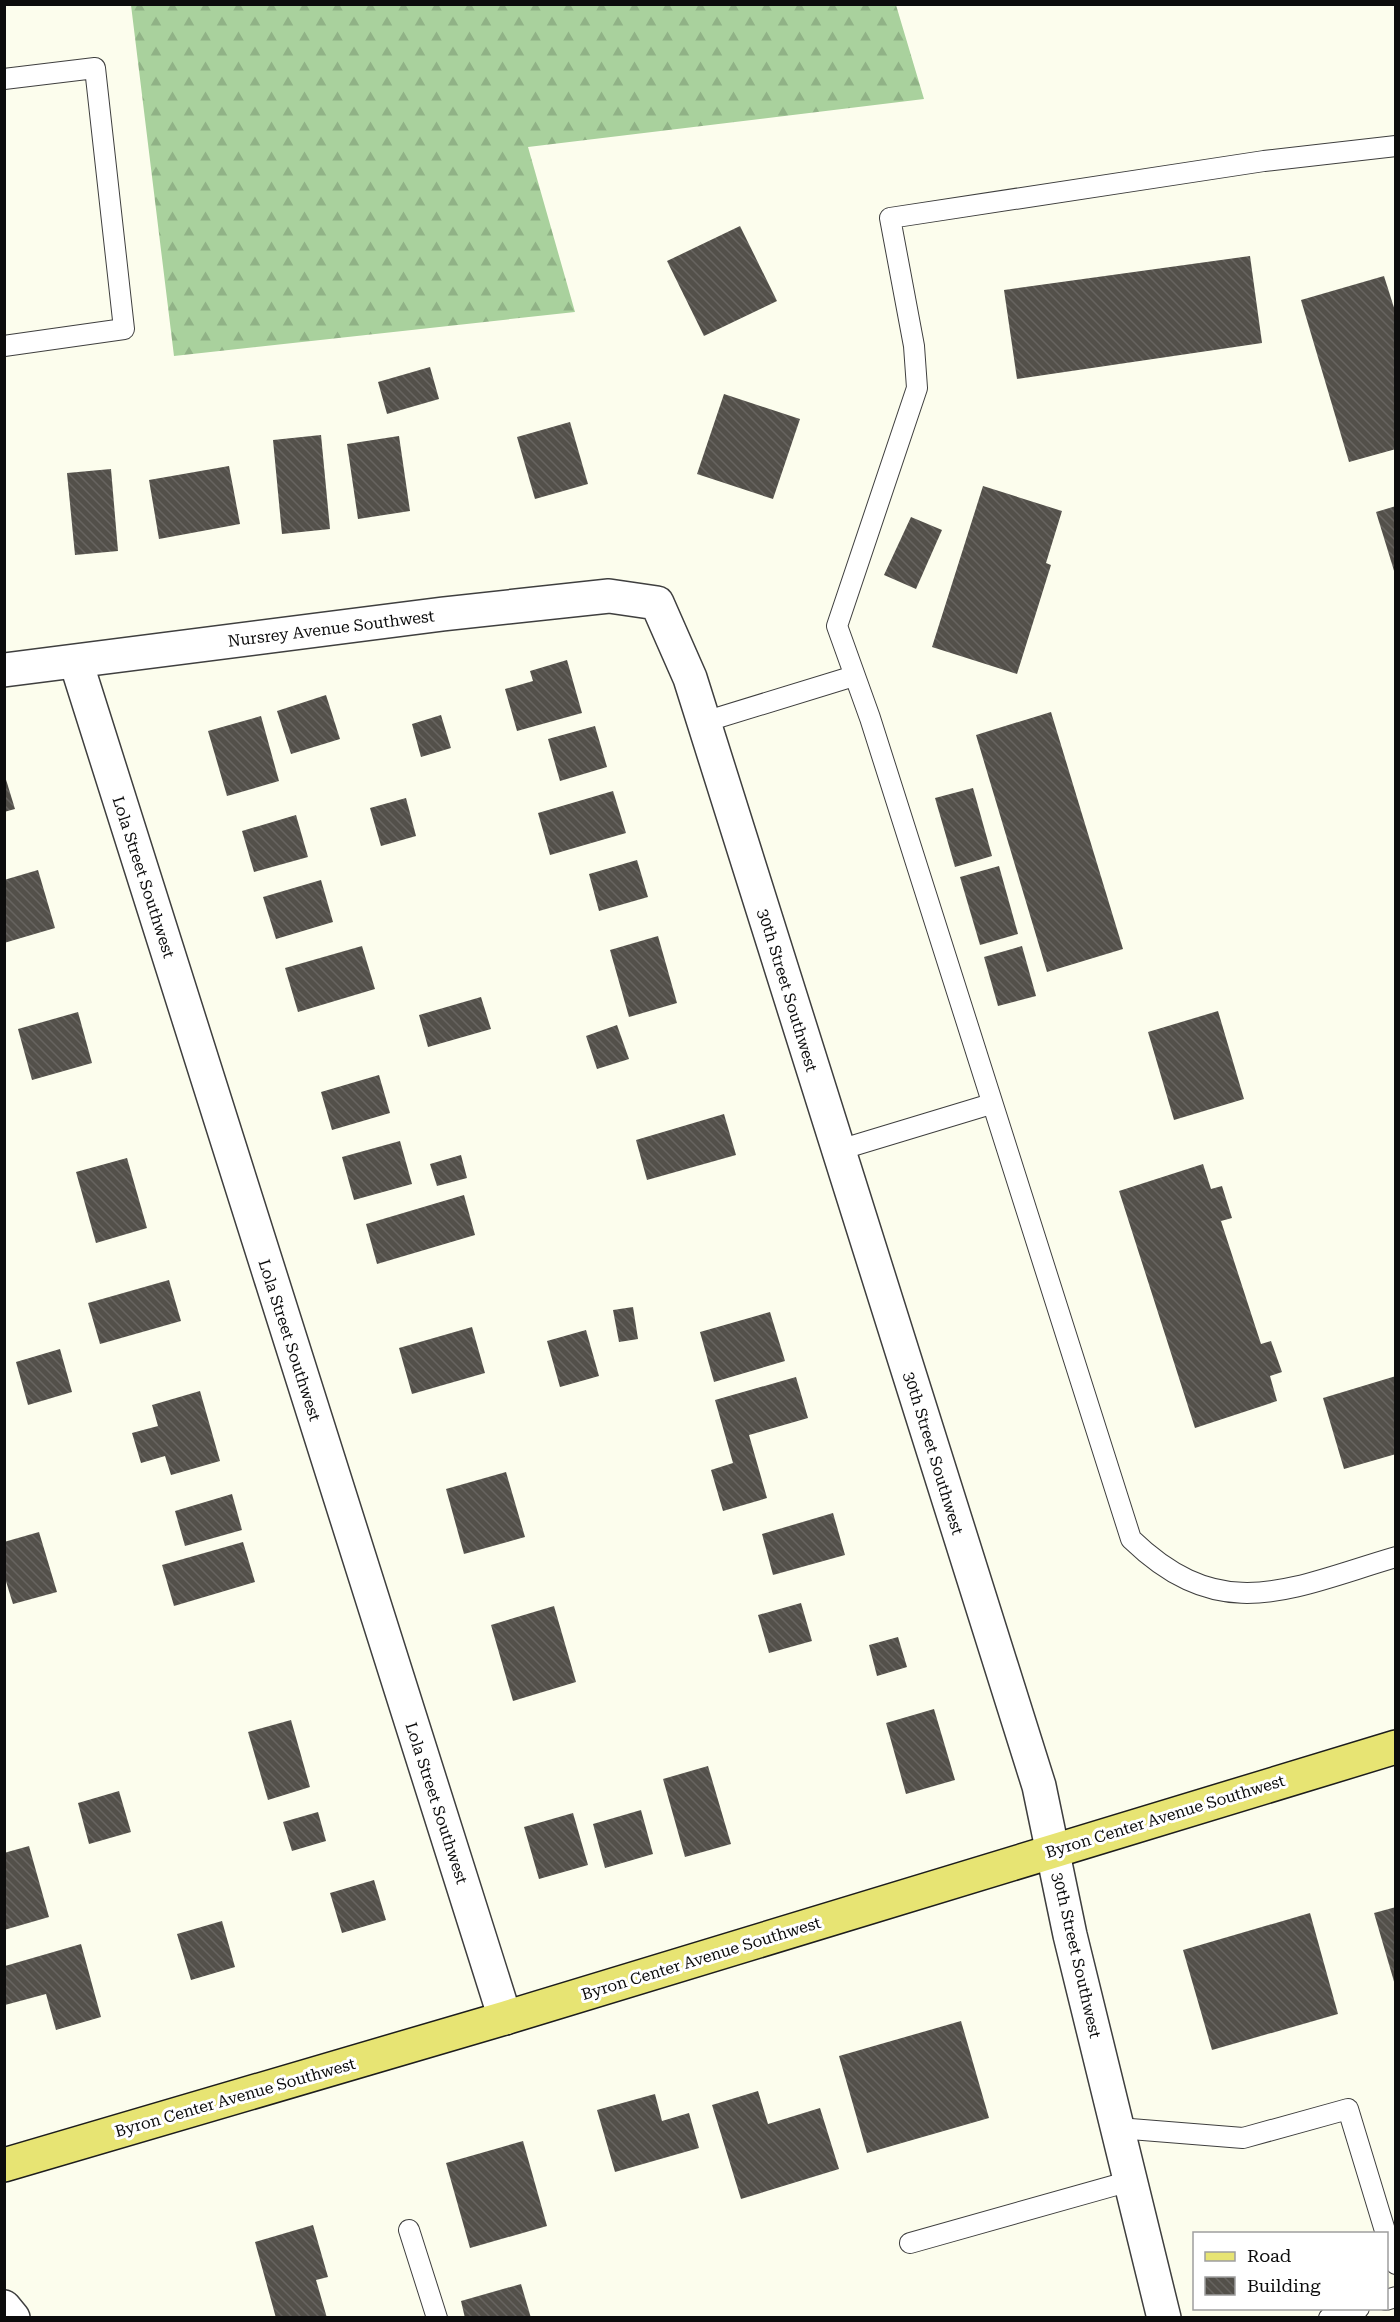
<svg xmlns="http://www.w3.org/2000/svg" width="1400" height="2322" font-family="'Roboto Serif',serif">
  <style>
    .forest { fill: url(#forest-firs) }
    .building { fill: url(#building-back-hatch) }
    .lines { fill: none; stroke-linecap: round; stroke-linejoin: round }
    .lane-casing { stroke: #3f3f3f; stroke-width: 22 }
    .street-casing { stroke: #3f3f3f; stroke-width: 36 }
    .primary-casing { stroke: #1d1d1d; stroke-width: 36 }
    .lane { stroke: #fff; stroke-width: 20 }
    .street { stroke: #fff; stroke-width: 33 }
    .primary { stroke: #e7e473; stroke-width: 33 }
    .labels { text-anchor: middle; stroke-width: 6; stroke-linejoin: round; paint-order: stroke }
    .street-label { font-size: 16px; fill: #0c0c0c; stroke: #fff }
  </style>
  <defs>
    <pattern id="forest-firs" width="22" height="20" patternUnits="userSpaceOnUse" patternTransform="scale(1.5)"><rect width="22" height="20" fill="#a9d19d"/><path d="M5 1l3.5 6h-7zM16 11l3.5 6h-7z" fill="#90b286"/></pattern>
    <pattern id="building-back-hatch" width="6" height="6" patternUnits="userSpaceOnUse" patternTransform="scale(1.5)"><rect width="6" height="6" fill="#53504a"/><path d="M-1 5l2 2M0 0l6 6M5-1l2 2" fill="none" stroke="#676460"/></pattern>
  </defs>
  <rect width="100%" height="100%" fill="#fcfded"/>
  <path class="forest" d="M131 5H896L924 99 528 147 575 312 174 356Z"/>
  <g class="building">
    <path d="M740 226 777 301 704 336 667 261Z"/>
    <path d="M1250 256 1262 343 1017 379 1004 290Z"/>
    <path d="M1384 276 1396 314V449L1349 462 1301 300Z"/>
    <path d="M430 367 439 399 387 414 378 382Z"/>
    <path d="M724 394 800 419 773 499 697 474Z"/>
    <path d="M570 422 588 484 535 499 517 437Z"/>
    <path d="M321 435 330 529 282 534 273 440Z"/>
    <path d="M399 436 410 511 358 519 347 444Z"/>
    <path d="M229 466 240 524 159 539 149 480Z"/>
    <path d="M111 469 118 551 75 555 67 473Z"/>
    <path d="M983 486 1062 511 1046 563 1051 565 1017 674 932 647Z"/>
    <path d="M1396 506V574H1395L1376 512Z"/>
    <path d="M911 517 942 530 916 589 884 575Z"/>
    <path d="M567 660 582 713 517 731 505 689 533 681 530 671Z"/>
    <path d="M326 695 340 739 291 754 277 711Z"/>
    <path d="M1051 712 1123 949 1047 972 976 735Z"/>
    <path d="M441 715 451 748 421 757 412 724Z"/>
    <path d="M261 716 279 781 227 796 208 731Z"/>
    <path d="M595 726 607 767 560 781 548 739Z"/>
    <path d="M4 773 15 809 4 812Z"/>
    <path d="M973 788 992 856 955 867 935 798Z"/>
    <path d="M613 791 626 833 550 855 538 813Z"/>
    <path d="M406 798 416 836 381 846 370 808Z"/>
    <path d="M296 815 308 857 254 872 242 831Z"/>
    <path d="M637 860 648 897 599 911 589 874Z"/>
    <path d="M999 866 1018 934 980 945 960 877Z"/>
    <path d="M38 870 55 928 4 943V880Z"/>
    <path d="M321 880 333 922 276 939 263 897Z"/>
    <path d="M658 936 677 1003 629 1017 610 950Z"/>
    <path d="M362 946 375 989 298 1012 285 968Z"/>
    <path d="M1022 946 1036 996 998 1006 984 957Z"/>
    <path d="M481 997 491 1029 428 1047 419 1015Z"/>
    <path d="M1218 1011 1244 1099 1174 1120 1148 1032Z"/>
    <path d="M78 1012 92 1063 32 1080 18 1029Z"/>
    <path d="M617 1025 629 1059 597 1069 586 1036Z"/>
    <path d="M379 1075 390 1113 332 1130 321 1092Z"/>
    <path d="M724 1114 736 1155 647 1180 636 1140Z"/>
    <path d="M400 1141 412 1184 354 1200 342 1157Z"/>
    <path d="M461 1155 467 1178 437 1186 430 1164Z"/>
    <path d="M127 1158 147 1228 96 1243 76 1172Z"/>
    <path d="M1203 1164 1211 1189 1222 1186 1232 1218 1221 1221 1261 1344 1271 1341 1282 1372 1270 1376 1277 1401 1195 1428 1119 1191Z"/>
    <path d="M464 1195 475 1235 377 1264 366 1224Z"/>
    <path d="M169 1280 181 1321 100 1344 88 1303Z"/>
    <path d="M633 1307 638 1339 619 1342 613 1310Z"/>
    <path d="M770 1312 785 1361 714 1382 700 1332Z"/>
    <path d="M472 1327 485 1373 412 1394 399 1348Z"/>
    <path d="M586 1330 599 1376 560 1387 547 1341Z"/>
    <path d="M60 1349 72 1392 28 1405 16 1362Z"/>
    <path d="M1396 1376V1454L1344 1469 1323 1398Z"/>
    <path d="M796 1377 808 1418 749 1435 767 1498 723 1511 711 1470 733 1463 715 1400Z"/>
    <path d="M200 1391 220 1461 171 1475 165 1456 141 1463 132 1433 158 1426 152 1405Z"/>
    <path d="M506 1472 525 1537 464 1554 446 1489Z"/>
    <path d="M232 1494 242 1530 185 1546 175 1511Z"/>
    <path d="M833 1513 845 1555 773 1575 762 1534Z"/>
    <path d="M39 1532 57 1592 13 1604 4 1575V1542Z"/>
    <path d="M243 1542 255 1582 174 1606 162 1565Z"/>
    <path d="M801 1603 812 1641 769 1653 758 1615Z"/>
    <path d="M554 1606 576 1682 513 1701 491 1625Z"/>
    <path d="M898 1637 907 1667 877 1676 869 1645Z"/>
    <path d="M934 1709 955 1780 906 1794 886 1723Z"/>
    <path d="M291 1720 310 1787 268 1800 248 1732Z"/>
    <path d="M708 1766 731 1844 685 1857 663 1779Z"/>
    <path d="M119 1791 131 1832 89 1844 78 1803Z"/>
    <path d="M641 1810 653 1854 605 1868 593 1824Z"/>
    <path d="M318 1812 326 1841 292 1851 283 1822Z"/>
    <path d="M573 1813 588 1865 539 1879 524 1827Z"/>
    <path d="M29 1846 49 1917 4 1930V1853Z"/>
    <path d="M374 1880 386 1920 342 1933 330 1893Z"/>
    <path d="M1396 1907V1984L1395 1985 1374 1913Z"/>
    <path d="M1310 1913 1338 2014 1212 2050 1183 1950Z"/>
    <path d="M222 1921 235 1967 191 1980 177 1934Z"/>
    <path d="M81 1944 101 2017 56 2030 46 1994 5 2005V1966Z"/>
    <path d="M961 2021 989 2118 867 2153 839 2056Z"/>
    <path d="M758 2091 768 2124 820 2108 839 2169 741 2199 712 2105Z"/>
    <path d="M655 2094 662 2121 689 2113 699 2148 615 2172 597 2110Z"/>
    <path d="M523 2141 547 2226 470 2248 446 2163Z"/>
    <path d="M313 2225 328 2277 316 2280 327 2318H276L255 2242Z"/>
    <path d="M521 2284 531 2318H465L461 2301Z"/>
  </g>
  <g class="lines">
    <defs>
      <g id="lane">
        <path d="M4 79 95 68 124 329 4 346"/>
        <path d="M1396 146 1264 161 890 218 914 346 917 388 837 626 870 718 1131 1539C1222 1627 1290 1588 1396 1557"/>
        <path d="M704 722 854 676"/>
        <path d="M839 1150 991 1104"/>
        <path d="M1118 2128 1243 2138 1348 2109 1386 2234"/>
        <path d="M409 2230 437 2318"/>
        <path d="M1386 2235 1396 2264"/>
        <path d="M910 2243 1130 2181"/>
        <path d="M1386 2300 1396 2297"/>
        <path d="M1329 2318 1359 2308"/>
      </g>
      <g id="street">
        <path d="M76 662 505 2018"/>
        <path d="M4 670 443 614 609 596 657 603 690 678 1039 1786 1070 1935 1164 2318"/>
        <path d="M4 2307 13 2318"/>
      </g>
      <path id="primary" d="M4 2165 505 2018 1396 1747"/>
    </defs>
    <use href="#lane" class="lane-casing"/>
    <use href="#street" class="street-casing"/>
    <use href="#primary" class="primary-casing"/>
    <use href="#lane" class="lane"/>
    <use href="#street" class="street"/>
    <use href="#primary" class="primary"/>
  </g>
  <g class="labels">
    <g class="street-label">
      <text transform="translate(331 628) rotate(-7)" y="6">Nursrey Avenue Southwest</text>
      <text transform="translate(144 877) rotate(72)" y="6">Lola Street Southwest</text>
      <text transform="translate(788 990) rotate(73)" y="6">30th Street Southwest</text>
      <text transform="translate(290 1340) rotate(72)" y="6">Lola Street Southwest</text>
      <text transform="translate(934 1453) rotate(73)" y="6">30th Street Southwest</text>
      <text transform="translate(437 1803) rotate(72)" y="6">Lola Street Southwest</text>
      <text transform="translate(1165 1816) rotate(-17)" y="6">Byron Center Avenue Southwest</text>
      <text transform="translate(1077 1955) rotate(77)" y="6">30th Street Southwest</text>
      <text transform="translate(701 1958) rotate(-17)" y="6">Byron Center Avenue Southwest</text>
      <text transform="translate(235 2097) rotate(-16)" y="6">Byron Center Avenue Southwest</text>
    </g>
  </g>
  <rect width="1400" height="2322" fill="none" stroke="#0c0c0c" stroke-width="12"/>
  <rect x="1193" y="2232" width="195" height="78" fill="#ffffff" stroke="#9e9e9e" stroke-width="1.5"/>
  <rect x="1205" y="2252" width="30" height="9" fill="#e7e473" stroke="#9e9e9e" stroke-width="1.5"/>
  <text x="1247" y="2262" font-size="18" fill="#0c0c0c">Road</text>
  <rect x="1205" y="2277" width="30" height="18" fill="url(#building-back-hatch)" stroke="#9e9e9e" stroke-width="1.5"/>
  <text x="1247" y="2292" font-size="18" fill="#0c0c0c">Building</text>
</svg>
